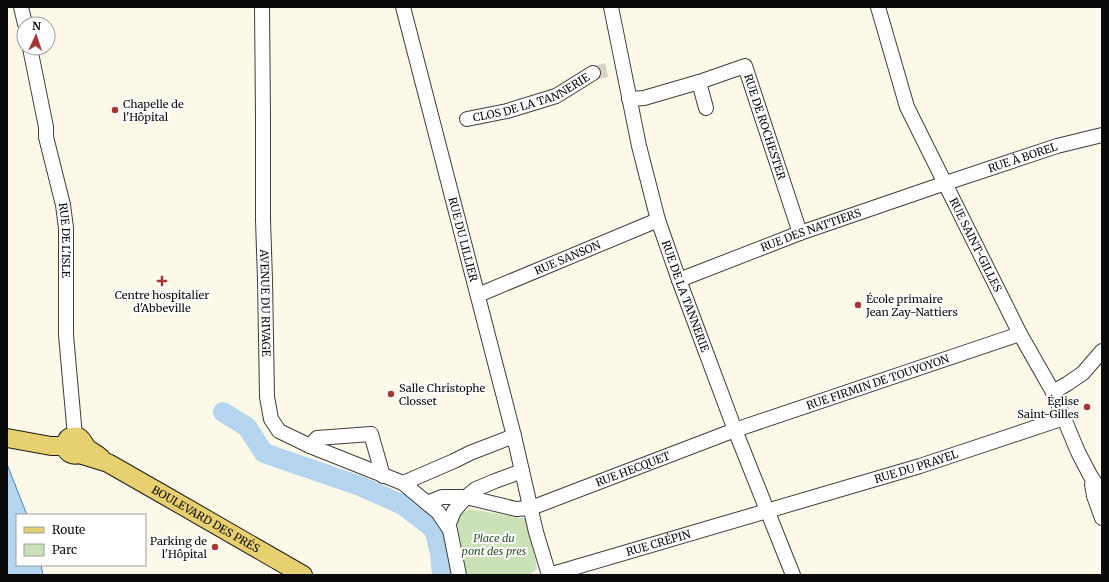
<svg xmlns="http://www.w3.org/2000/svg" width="1109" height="582" font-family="Merriweather,serif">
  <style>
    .green { fill: #cbe1b8 }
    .water { fill: #b4d5ed; stroke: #4585ba }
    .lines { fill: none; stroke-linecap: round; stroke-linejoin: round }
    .river { stroke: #b4d5ed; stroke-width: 20 }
    .minor-tunnel { stroke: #d8d5c8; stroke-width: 14; stroke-dasharray: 14 7; stroke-linecap: butt }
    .minor-casing { stroke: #3d3d3d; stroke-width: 16 }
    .major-casing { stroke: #1b1b1b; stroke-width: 20 }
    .minor { stroke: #fff; stroke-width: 14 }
    .major { stroke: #e6d06f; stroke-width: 18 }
    .poi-dot { fill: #a63635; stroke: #fff; stroke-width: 1.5 }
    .labels { text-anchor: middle; stroke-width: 4; stroke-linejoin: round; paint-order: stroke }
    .street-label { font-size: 11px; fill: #0a0a0a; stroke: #fff }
    .poi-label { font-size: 11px; fill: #0a0a0a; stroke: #fff; text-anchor: start }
    .park-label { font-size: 11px; font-style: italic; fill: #2c5824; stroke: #fff }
  </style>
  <rect width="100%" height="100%" fill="#fcf9e9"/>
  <path class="green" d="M469 509 476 510 528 519 537 569 529 575H467L457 523 460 515Z"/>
  <path class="water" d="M7 464 27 515H17V565H41L43 575H7Z"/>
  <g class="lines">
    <path class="river" d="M223 412 247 427 264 453 360 486 403 505 434 529 440 553 442 575"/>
    <path class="minor-tunnel" d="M593 73 612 69"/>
    <defs>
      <g id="minor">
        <path d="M21 7 25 24"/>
        <path id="s1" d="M262 7 263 116V220L265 280 267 397 271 419 279 431 310 446 403 483 427 503 438 512 450 530 459 575"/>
        <path id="s2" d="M403 7 514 436 536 532 549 575"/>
        <path id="s3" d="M611 7 639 146 658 220 679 280 735 430 793 575"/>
        <path id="s4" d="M878 7 907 107 1020 334 1053 392 1078 452 1090 475 1102 494"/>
        <path id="s5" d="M30 48 46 127V137L63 205 66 228V335L75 436"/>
        <path d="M699 82 706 108"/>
        <path id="s6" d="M629 99 644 98 699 82 745 66 800 233"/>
        <path id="s7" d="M467 119 507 111 556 96 593 73"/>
        <path id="s8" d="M679 280 800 233 934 187 1057 146 1102 135"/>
        <path id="s9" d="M478 295 658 220"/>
        <path d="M1053 392 1067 384 1083 373 1102 351"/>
        <path d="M310 446 317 438 371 434 383 476"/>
        <path d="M403 483 454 461 470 453 514 436"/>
        <path d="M1092 484 1094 496 1102 518"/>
        <path d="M427 503 442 497H466L476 489 495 481 522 471"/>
        <path id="s10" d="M448 526 454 511 466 497 516 509 531 508 735 430 1020 334"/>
        <path id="s11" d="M549 575 920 466 1064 418"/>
      </g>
      <g id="major">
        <path d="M7 438 51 446H66"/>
        <path d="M84 446C80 463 59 452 67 440 68 438 70 437 72 437 82 434 83 444 88 449 92 452 97 454 101 458"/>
        <path id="s12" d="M79 454 108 463 171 499 303 575"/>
      </g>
    </defs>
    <use href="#minor" class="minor-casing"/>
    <use href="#major" class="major-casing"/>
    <use href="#minor" class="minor"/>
    <use href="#major" class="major"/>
  </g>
  <g class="poi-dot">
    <circle cx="115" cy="110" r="4"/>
    <path d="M160 275h4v4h4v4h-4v4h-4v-4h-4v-4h4z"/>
    <circle cx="858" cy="305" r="4"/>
    <circle cx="391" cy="394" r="4"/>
    <circle cx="1087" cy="407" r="4"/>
    <circle cx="215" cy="547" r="4"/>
  </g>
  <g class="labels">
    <g class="street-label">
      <text dy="4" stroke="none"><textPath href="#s7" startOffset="68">CLOS DE LA TANNERIE</textPath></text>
      <text dy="4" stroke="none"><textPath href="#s6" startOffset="185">RUE DE ROCHESTER</textPath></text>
      <text dy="4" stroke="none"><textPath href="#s8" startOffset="365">RUE À BOREL</textPath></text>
      <text dy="4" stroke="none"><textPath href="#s8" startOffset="141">RUE DES NATTIERS</textPath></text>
      <text dy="4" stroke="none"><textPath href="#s2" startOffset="240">RUE DU LILLIER</textPath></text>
      <text dy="4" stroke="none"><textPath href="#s5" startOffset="196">RUE DE L'ISLE</textPath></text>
      <text dy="4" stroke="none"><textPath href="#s4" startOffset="258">RUE SAINT-GILLES</textPath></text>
      <text dy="4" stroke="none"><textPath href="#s9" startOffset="97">RUE SANSON</textPath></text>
      <text dy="4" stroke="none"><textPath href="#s3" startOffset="299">RUE DE LA TANNERIE</textPath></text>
      <text dy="4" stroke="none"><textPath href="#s1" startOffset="296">AVENUE DU RIVAGE</textPath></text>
      <text dy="4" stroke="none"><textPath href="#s10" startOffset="470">RUE FIRMIN DE TOUVOYON</textPath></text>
      <text dy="4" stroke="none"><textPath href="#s11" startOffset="383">RUE DU PRAYEL</textPath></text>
      <text dy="4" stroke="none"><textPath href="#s10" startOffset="210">RUE HECQUET</textPath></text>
      <text dy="4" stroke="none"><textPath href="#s12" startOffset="143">BOULEVARD DES PRÉS</textPath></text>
      <text dy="4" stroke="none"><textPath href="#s11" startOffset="114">RUE CRÉPIN</textPath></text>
    </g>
    <g class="poi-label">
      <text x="123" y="108">Chapelle de<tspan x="123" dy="13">l'Hôpital</tspan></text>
      <text x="162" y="299" text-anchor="middle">Centre hospitalier<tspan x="162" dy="13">d'Abbeville</tspan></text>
      <text x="866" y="303">École primaire<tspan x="866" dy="13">Jean Zay-Nattiers</tspan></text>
      <text x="399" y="392">Salle Christophe<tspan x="399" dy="13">Closset</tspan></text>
      <text x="1079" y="405" text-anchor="end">Église<tspan x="1079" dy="13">Saint-Gilles</tspan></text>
      <text x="207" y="545" text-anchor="end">Parking de<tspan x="207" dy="13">l'Hôpital</tspan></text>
    </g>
    <g class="park-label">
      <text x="494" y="542">Place du<tspan x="494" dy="13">pont des pres</tspan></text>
    </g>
  </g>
  <rect width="1109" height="582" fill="none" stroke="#0a0a0a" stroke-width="16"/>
  <rect x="16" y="514" width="130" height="52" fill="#ffffff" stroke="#9d9d9d"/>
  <rect x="24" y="527" width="20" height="6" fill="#e6d06f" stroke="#9d9d9d"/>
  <text x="52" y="534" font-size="12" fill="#0a0a0a">Route</text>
  <rect x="24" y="544" width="20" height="12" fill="#cbe1b8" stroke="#9d9d9d"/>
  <text x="52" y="554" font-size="12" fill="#0a0a0a">Parc</text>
  <g transform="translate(36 36) rotate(3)"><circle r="19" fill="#ffffff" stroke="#9d9d9d"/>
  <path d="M0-3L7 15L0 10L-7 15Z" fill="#a63635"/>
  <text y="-6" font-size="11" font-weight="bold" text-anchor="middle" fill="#0a0a0a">N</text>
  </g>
</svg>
